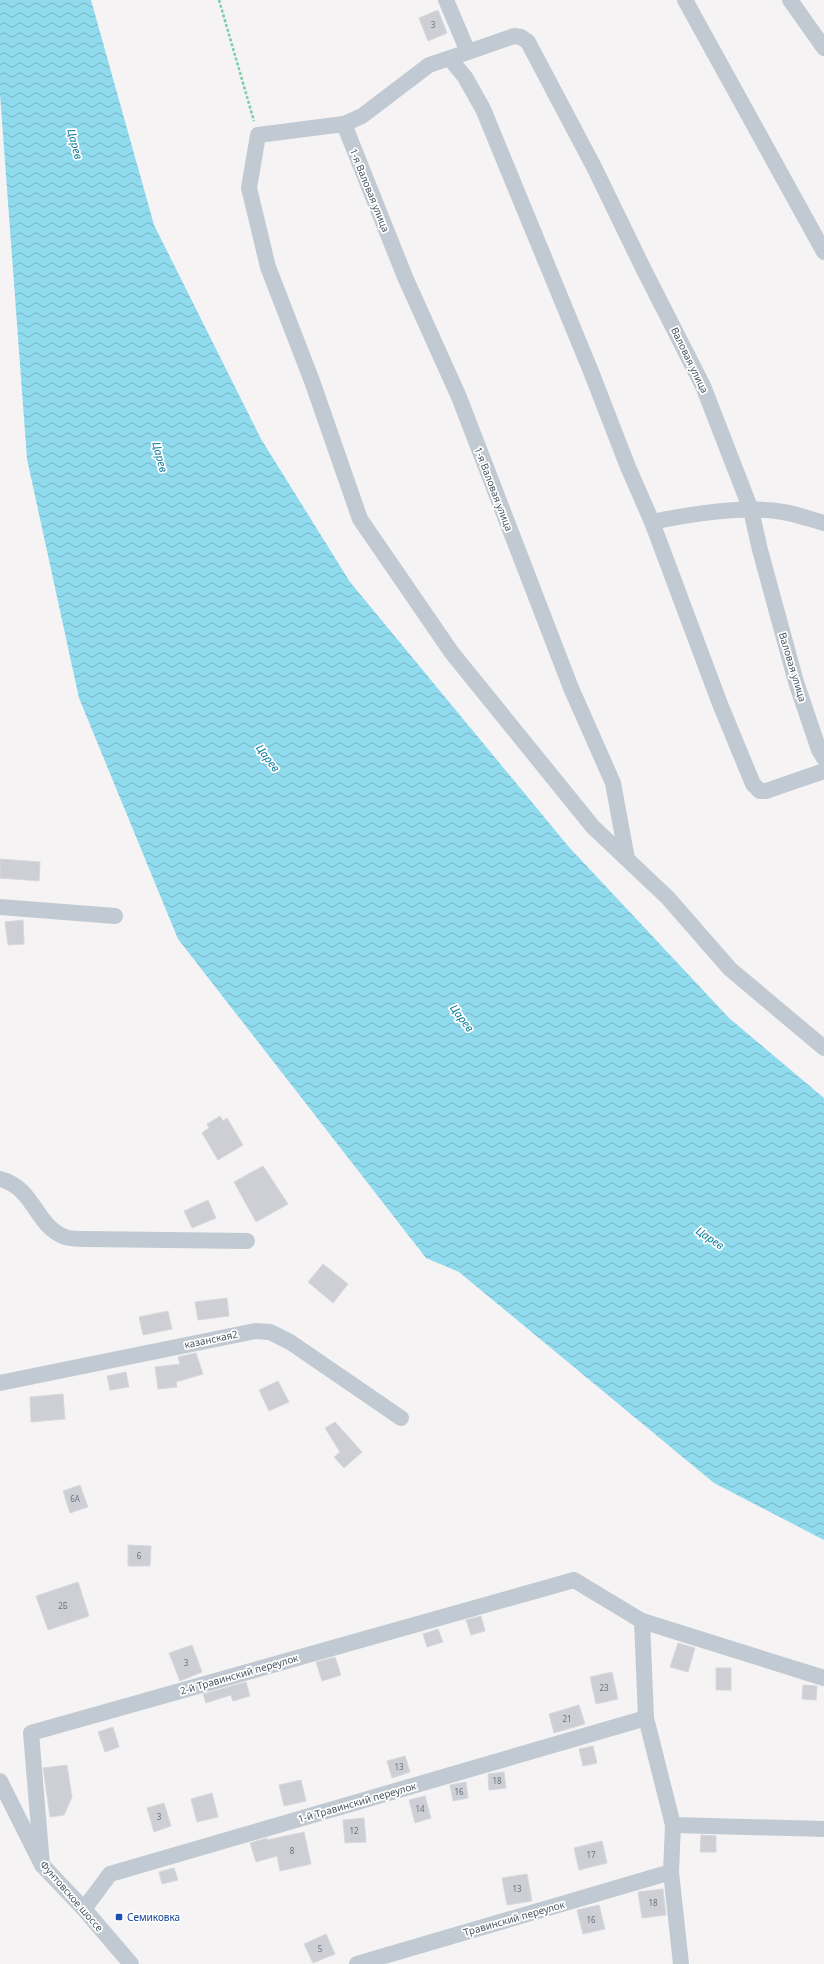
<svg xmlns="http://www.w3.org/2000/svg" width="824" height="1964" font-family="'Noto Sans',sans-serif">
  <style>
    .water { fill: url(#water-waves) }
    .building { fill: #cdcfd5; stroke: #d7d9de }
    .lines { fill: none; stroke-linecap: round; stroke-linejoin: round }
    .path { stroke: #7ad0a6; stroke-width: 2.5; stroke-dasharray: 3 2; stroke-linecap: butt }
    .minor { stroke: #c1cad2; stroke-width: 16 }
    .transit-dot { fill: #1a4fb4; stroke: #fff; stroke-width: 1.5 }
    .labels { text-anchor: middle; stroke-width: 3.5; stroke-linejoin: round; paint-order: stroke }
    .number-label { font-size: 8px; fill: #6b747e }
    .street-label { font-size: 10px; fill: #4a5661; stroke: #fff }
    .transit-label { font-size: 10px; fill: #164399; stroke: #fff; text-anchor: start }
    .water-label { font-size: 11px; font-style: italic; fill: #0c7c9b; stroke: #fff }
  </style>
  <defs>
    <pattern id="water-waves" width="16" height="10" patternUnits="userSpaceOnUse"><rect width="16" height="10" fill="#90daee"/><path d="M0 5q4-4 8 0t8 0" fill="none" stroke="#78b4c4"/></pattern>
  </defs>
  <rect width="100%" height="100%" fill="#f5f3f3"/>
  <path class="water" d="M0 0H91L154 225 261 439 350 582 568 846 729 1018 824 1098V1540L714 1483 459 1272 426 1258 178 939 79 698 27 459 0 94Z"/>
  <g class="building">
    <path d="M438 10 447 33 428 41 419 18Z"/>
    <path d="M0 859 40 862 39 881 0 878Z"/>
    <path d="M23 920 24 944 8 945 5 922Z"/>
    <path d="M220 1116 223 1121 227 1118 243 1145 218 1160 202 1133 209 1128 207 1124Z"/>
    <path d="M263 1166 288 1204 256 1222 234 1182Z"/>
    <path d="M208 1200 216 1218 192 1228 184 1211Z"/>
    <path d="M323 1264 348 1284 333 1303 308 1282Z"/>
    <path d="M227 1298 229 1316 198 1320 195 1302Z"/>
    <path d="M168 1311 172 1329 143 1335 139 1317Z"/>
    <path d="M196 1353 203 1374 176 1382 177 1387 158 1389 155 1367 180 1364 178 1357Z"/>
    <path d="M126 1372 129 1387 110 1390 107 1376Z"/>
    <path d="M278 1381 289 1402 269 1411 259 1390Z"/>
    <path d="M63 1394 65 1419 31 1422 30 1397Z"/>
    <path d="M335 1422 362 1452 344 1468 334 1457 340 1452 325 1428Z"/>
    <path d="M80 1485 88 1507 70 1513 63 1491Z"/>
    <path d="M128 1545 151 1546 150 1566H128Z"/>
    <path d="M78 1582 89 1616 48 1630 36 1596Z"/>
    <path d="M481 1616 485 1631 471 1635 466 1620Z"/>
    <path d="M438 1629 443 1642 427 1647 423 1634Z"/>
    <path d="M678 1643 695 1648 688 1672 670 1667Z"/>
    <path d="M192 1645 202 1672 180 1681 169 1653Z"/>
    <path d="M335 1657 341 1675 322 1681 316 1662Z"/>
    <rect x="716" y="1668" width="15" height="22"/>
    <path d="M612 1672 618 1699 596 1704 590 1677Z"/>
    <path d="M246 1682 250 1696 233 1701 231 1695 206 1703 203 1694Z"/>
    <path d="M803 1685 817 1686 816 1700 802 1699Z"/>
    <path d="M579 1705 585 1724 554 1733 549 1714Z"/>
    <path d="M113 1727 119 1747 105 1752 98 1732Z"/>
    <path d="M593 1746 597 1763 583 1766 579 1749Z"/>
    <path d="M405 1756 410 1772 392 1778 387 1761Z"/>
    <path d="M67 1765 72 1797 64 1815 50 1817 43 1768Z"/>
    <path d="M504 1772 506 1788 489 1790 488 1774Z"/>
    <path d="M301 1780 306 1801 284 1806 279 1785Z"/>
    <path d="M466 1782 468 1798 453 1801 450 1785Z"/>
    <path d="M212 1793 218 1817 197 1822 191 1799Z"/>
    <path d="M425 1796 431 1818 415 1823 409 1800Z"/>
    <path d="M164 1803 171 1826 154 1832 147 1808Z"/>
    <path d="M364 1818 366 1842 345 1843 343 1820Z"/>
    <path d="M304 1832 311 1864 280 1871 277 1856 256 1862 250 1843 267 1838V1840Z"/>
    <path d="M701 1835 716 1836V1852H700Z"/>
    <path d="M602 1841 607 1863 579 1870 574 1848Z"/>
    <path d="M174 1868 178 1880 162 1884 159 1872Z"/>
    <path d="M527 1874 532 1901 507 1905 502 1878Z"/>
    <path d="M663 1889 666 1915 642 1918 638 1892Z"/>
    <path d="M599 1905 605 1929 583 1934 577 1910Z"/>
    <path d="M326 1934 335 1954 313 1963 304 1944Z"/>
  </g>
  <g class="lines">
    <path class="path" d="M219 0 254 121"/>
    <g class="minor">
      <path d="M446 0 468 52 429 65 362 116 344 124 258 135 249 188 268 267 312 381 360 519 452 653 593 827 668 898 730 969 824 1048"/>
      <path d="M685 0 824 252"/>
      <path d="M790 0 824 48"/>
      <path d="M468 52 514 36 521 37 528 42 594 167 643 268 703 386 751 510 760 550 796 682 819 750 824 758"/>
      <path d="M450 59 465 77 483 109 590 369 628 467 652 522 720 704 753 784 760 791H766L824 771"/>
      <path d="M344 124 405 277 459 397 571 688 613 783 627 859"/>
      <path d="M652 522C691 514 743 505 783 512 796 514 810 519 824 523"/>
      <path d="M0 907 115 916"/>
      <path d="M0 1179C35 1188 35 1226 65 1237 71 1239 80 1239 87 1239L247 1241"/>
      <path d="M0 1383 255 1331 270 1332 290 1342 401 1418"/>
      <path d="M642 1621 646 1718 673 1825 671 1872 681 1964"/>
      <path d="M0 1781 42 1865 84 1909 131 1964"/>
      <path d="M673 1825 824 1829"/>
      <path d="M42 1865 31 1733 574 1580 642 1621 824 1678"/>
      <path d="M84 1909 110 1874 646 1718"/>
      <path d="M357 1964 671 1872"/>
    </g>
  </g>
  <rect class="transit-dot" x="115" y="1913" width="8" height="8" rx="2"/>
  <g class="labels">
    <g class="number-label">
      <text x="433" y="28">3</text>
      <text x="75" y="1502">6А</text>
      <text x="139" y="1559">6</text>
      <text x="63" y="1609">2Б</text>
      <text x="186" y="1666">3</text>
      <text x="604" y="1691">23</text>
      <text x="567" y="1722">21</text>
      <text x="399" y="1770">13</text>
      <text x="497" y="1784">18</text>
      <text x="459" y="1795">16</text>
      <text x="420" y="1812">14</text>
      <text x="159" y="1820">3</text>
      <text x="354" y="1834">12</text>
      <text x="292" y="1854">8</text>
      <text x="591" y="1858">17</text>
      <text x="517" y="1892">13</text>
      <text x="653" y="1906">18</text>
      <text x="591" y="1923">16</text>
      <text x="320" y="1952">5</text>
    </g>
    <g class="street-label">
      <text transform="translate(370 190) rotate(68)" y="4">1-я Валовая улица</text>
      <text transform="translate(690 360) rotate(64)" y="4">Валовая улица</text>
      <text transform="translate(494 489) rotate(69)" y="4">1-я Валовая улица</text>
      <text transform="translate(793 667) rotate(73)" y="4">Валовая улица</text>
      <text transform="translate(211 1339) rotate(-12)" y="4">казанская2</text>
      <text transform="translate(239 1674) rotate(-16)" y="4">2-й Травинский переулок</text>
      <text transform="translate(357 1802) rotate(-16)" y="4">1-й Травинский переулок</text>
      <text transform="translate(72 1896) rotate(49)" y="4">Фунтовское шоссе</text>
      <text transform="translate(514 1918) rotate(-16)" y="4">Травинский переулок</text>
    </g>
    <g class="transit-label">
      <text x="127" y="1921">Семиковка</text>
    </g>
    <g class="water-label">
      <text transform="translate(75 144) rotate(75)" y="4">Царев</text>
      <text transform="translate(160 457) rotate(75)" y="4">Царев</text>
      <text transform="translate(268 758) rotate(53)" y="4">Царев</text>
      <text transform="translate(462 1018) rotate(53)" y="4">Царев</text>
      <text transform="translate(710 1238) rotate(34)" y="4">Царев</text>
    </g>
  </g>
</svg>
